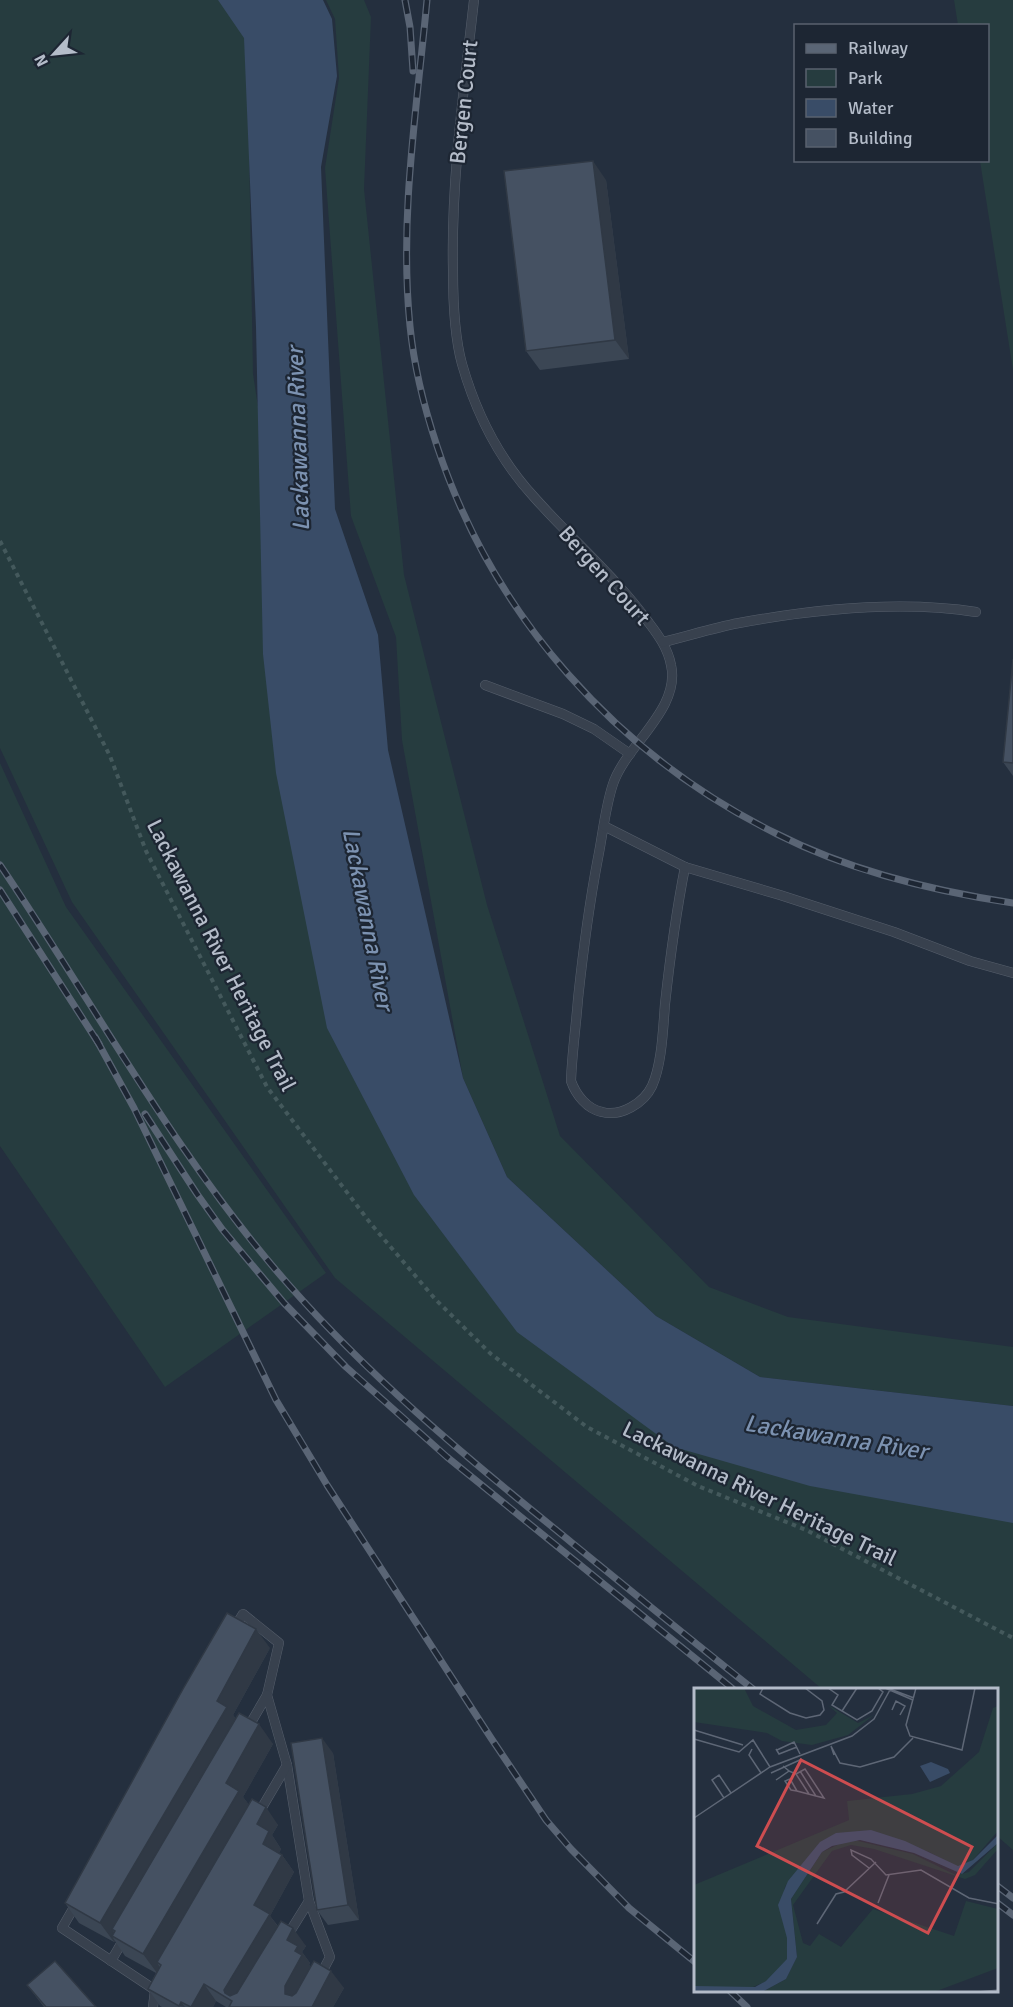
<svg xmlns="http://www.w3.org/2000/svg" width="1013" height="2007" font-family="Signika,sans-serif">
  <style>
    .green { fill: #263c3f }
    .water { fill: #394c67 }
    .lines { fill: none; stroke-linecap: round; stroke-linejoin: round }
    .lane-casing { stroke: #565f6c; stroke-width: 10 }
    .path { stroke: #44595c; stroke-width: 4; stroke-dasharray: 4.5 4.5; stroke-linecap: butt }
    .lane { stroke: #38414e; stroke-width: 9 }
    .rail-casing { stroke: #5a6575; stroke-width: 7 }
    .rail { stroke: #1d2633; stroke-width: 4.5; stroke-dasharray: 14; stroke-linecap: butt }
    .wall { fill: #3b4654 }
    .shaded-wall { fill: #303945 }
    .building { fill: #455162; stroke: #303945; stroke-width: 1.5 }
    .labels { text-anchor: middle; stroke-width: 4.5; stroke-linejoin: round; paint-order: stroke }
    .street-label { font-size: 22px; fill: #b4bcc9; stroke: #1d2633 }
    .water-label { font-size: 24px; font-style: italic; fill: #7c92b1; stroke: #1d2633 }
    .inset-road { fill: none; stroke: #5e6776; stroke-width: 1.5 }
    .view { fill: #ce4d50; fill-opacity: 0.15; stroke: #ce4d50; stroke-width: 3 }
    .inset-edge { fill: none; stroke: #b4bcc9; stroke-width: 3 }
  </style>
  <rect width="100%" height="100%" fill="#242f3e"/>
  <g class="green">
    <path d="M0 0H251L249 146 253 374 295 646 318 927 597 1320 1013 1489V1850L997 1836 996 1689H822L335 1278 72 902 0 748Z"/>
    <path d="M326 0H364L371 17 364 189 404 575 487 905 560 1136 709 1287 788 1317 1013 1347V1406L760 1377 656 1316 507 1177 463 1078 402 740 396 637 351 516 325 168 339 78 335 19Z"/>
    <path d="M954 0H1013V370L980 161 988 160V26L958 25Z"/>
    <path d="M0 763 66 907 326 1273 165 1387 0 1146Z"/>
  </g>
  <path class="water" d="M218 0H323L332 19 337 76 321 167 335 509 378 635 388 750 463 1078 507 1177 656 1316 760 1377 1013 1406V1523L810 1486 674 1447 517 1332 414 1195 327 1028 276 773 263 654 256 327 244 38Z"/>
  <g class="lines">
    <defs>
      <g id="lane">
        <path d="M474 0C464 90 451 179 453 270 453 300 454 335 462 364 476 413 499 459 534 497 572 540 616 577 649 623 659 636 668 649 671 665 681 709 626 745 613 784 605 808 603 833 598 858 589 905 583 952 578 999 576 1026 572 1053 571 1081 576 1095 587 1109 602 1112 621 1117 644 1103 652 1086 662 1064 663 1029 665 1004 670 958 676 913 685 867"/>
        <path d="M663 642C688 636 713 628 739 623 815 609 899 600 976 612"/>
        <path d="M485 685 563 714 594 729 630 754"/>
        <path d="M604 826 685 867 780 895 894 932 970 961 1013 973"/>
        <path d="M233 1630 243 1614 279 1643 267 1695"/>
        <path d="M246 1731 267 1695 287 1765 309 1901 286 1938"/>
        <path d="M257 1816 287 1765"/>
        <path d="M309 1901 330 1957 320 1976"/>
        <path d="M77 1902 62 1928 155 1990"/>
        <path d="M111 1961 125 1937"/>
        <path d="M153 2007 155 1990 157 1986"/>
      </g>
    </defs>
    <use href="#lane" class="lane-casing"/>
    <path class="path" d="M0 541 110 756 146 851 267 1087 371 1224 436 1300 491 1354 587 1427 698 1486 806 1530 1013 1638"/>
    <use href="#lane" class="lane"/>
    <defs>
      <g id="rail">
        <path d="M405 0 410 27 413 71"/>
        <path d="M427 0C417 108 399 217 410 326 414 367 424 407 437 446 493 616 617 755 777 834 850 871 933 891 1013 903"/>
        <path d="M0 865C95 1005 176 1157 288 1284 368 1375 461 1453 555 1529 620 1582 686 1636 753 1689"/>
        <path d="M0 890 99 1044"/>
        <path d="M95 1037 134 1108 276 1400 327 1485 491 1738 546 1820 571 1849 629 1908 695 1962"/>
        <path d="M145 1114 197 1194 222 1229 284 1303 346 1367 447 1457 733 1689"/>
        <path d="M996 1885 1013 1898"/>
        <path d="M996 1902 1013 1915"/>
        <path d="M729 1990 747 2007"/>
      </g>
    </defs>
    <use href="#rail" class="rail-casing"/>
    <use href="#rail" class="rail"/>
  </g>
  <g class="wall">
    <path d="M606 180 629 359 540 370 526 351Z"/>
    <path d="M1013 659V776L1003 762Z"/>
    <path d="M270 1648 233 1715 236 1719 273 1744 243 1797 249 1805 278 1825 272 1835 281 1849 279 1853 282 1855 294 1872 270 1916 278 1926 306 1946 302 1952 310 1963 309 1965 311 1967 344 1988 333 2007H226L216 2001 213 2007H162L160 2006 148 1989 156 1973 125 1956 115 1941 114 1942 79 1923 65 1903Z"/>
    <path d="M333 1753 359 1920 328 1925 317 1910Z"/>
    <path d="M27 1985 96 2007H44Z"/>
  </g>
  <g class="shaded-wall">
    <path d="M593 161 606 180 629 359 615 340Z"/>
    <path d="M256 1629 270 1648 233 1715 241 1726 115 1931 112 1929 117 1937 112 1936 115 1941 114 1942 100 1923 217 1701Z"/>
    <path d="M259 1724 273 1744 243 1797 253 1810 157 1962 160 1968 157 1973 143 1954 226 1783Z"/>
    <path d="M322 1738 333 1753 359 1920 348 1905Z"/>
    <path d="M266 1807 278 1825 272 1835 281 1849 275 1861 263 1844 257 1824Z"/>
    <path d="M282 1855 294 1872 270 1916 282 1932 237 2007 225 1993 224 1990 254 1905Z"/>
    <path d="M293 1928 306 1946 302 1952 310 1963 309 1965 314 1972 297 2004 285 1994V1986L287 1940Z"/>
    <path d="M331 1971 344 1988 333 2007H312Z"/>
    <path d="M204 1984 216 2001 213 2007H191Z"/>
    <path d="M181 2002 185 2007 179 2006Z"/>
  </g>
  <g class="building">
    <path d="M593 161 615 340 526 351 504 171Z"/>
    <path d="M1013 659V763L1003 762Z"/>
    <path d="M227 1613 256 1629 217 1701 227 1707 100 1923 65 1903 183 1689Z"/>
    <path d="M239 1713 259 1724 226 1783 239 1791 143 1954 112 1936 115 1931 112 1929Z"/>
    <path d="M322 1738 348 1905 317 1910 291 1743Z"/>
    <path d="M252 1799 266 1807 257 1824 269 1831 263 1844 282 1855 254 1905 270 1914 224 1990 225 1993 230 1996 237 1993 281 1921 293 1928 287 1940 298 1946 295 1951 302 1955 285 1986V1994L292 1996 296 1993 314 1961 331 1971 312 2007H229L232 2001 204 1984 191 2007 181 2002 179 2006 148 1989 161 1965 157 1962Z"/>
    <path d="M55 1961 96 2007H46L27 1985Z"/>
  </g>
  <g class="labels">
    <g class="street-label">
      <text transform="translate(463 102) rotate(-84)" y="8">Bergen Court</text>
      <text transform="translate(605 575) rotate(48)" y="8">Bergen Court</text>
      <text transform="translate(222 955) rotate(63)" y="8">Lackawanna River Heritage Trail</text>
      <text transform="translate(760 1493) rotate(26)" y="8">Lackawanna River Heritage Trail</text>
    </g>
    <g class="water-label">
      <text transform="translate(298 439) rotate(-92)" y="8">Lackawanna River</text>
      <text transform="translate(368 919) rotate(79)" y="8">Lackawanna River</text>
      <text transform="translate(836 1437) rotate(9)" y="8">Lackawanna River</text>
    </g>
  </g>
  <g transform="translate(694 1688)">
    <rect width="304" height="304" fill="#242f3e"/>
    <path d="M0 0H50L59 18 102 42 132 37 143 25 134 17 164 35 180 27 154 47 118 57 88 53 73 45 0 34ZM304 18V143L279 172 268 181 235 164 171 144 122 162 91 199 88 219 95 251 94 272 73 293 59 299 0 300V197L155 132 153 113 218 106 247 98 285 64 299 20ZM156 151 219 166 262 187 275 184 304 155V161L281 187 271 191 180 161 157 157 138 163 99 217 109 255 116 258 125 246 147 259 179 221 260 248 272 213 304 221V280L240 304H68L92 291 103 269 97 211 128 164Z" fill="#263c3f"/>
    <path d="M237 74 254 81 256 85 236 94 226 78ZM177 142 211 153 264 178 279 172 304 147V155L268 186 220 165 166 152 138 158 128 164 97 211 103 269 92 291 68 304H0V298L61 299 72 293 93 271V250L84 217 94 193 126 154 142 145Z" fill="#394c67"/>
    <path class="inset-road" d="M69 0 66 6 96 25 112 30 126 27 130 22 128 13 111 0M134 0 144 7 138 17 148 23M163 0 148 23 163 32 178 23 189 4 184 0M191 0 219 12M222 0 212 37 216 48 268 62 281 0M196 1 220 10M198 22 202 13 211 18 206 27M0 42 49 57M0 51 45 64 59 52 76 79M58 61 55 67 67 85M82 61 85 66 103 59M83 62 100 54 106 66M140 67 137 58 146 75 166 79 200 69 219 50M95 83 102 86 115 106M77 85 108 71M102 86 111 81 130 110 122 108M96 91 103 103 122 108 106 83M96 91 91 93 97 102 103 103M82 92 95 83 89 78M30 110 18 92 25 87 37 105M0 130 76 79 158 48 180 31 197 0M175 180 158 167 157 162 177 171 192 187 227 182 275 210 305 216M184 215 195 187M123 236 142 206 150 204 182 174M284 304 305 302"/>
    <path class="view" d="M107 72 278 159 234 245 63 158Z"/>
    <rect width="304" height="304" class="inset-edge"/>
  </g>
  <rect x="794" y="24" width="195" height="138" fill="#1d2633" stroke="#59626f" stroke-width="1.5"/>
  <rect x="806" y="44" width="30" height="9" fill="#5a6575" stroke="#59626f" stroke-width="1.5"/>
  <text x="848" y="54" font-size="18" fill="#b4bcc9">Railway</text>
  <rect x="806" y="69" width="30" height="18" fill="#263c3f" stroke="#59626f" stroke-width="1.5"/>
  <text x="848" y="84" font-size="18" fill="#b4bcc9">Park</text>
  <rect x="806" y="99" width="30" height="18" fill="#394c67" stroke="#59626f" stroke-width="1.5"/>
  <text x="848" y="114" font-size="18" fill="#b4bcc9">Water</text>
  <rect x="806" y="129" width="30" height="18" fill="#455162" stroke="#59626f" stroke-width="1.5"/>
  <text x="848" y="144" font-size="18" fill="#b4bcc9">Building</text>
  <g transform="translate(54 54) rotate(243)" stroke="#1d2633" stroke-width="4.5" paint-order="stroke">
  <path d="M0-4.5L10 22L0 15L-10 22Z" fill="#b4bcc9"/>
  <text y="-9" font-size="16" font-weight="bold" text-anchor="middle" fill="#b4bcc9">N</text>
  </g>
</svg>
